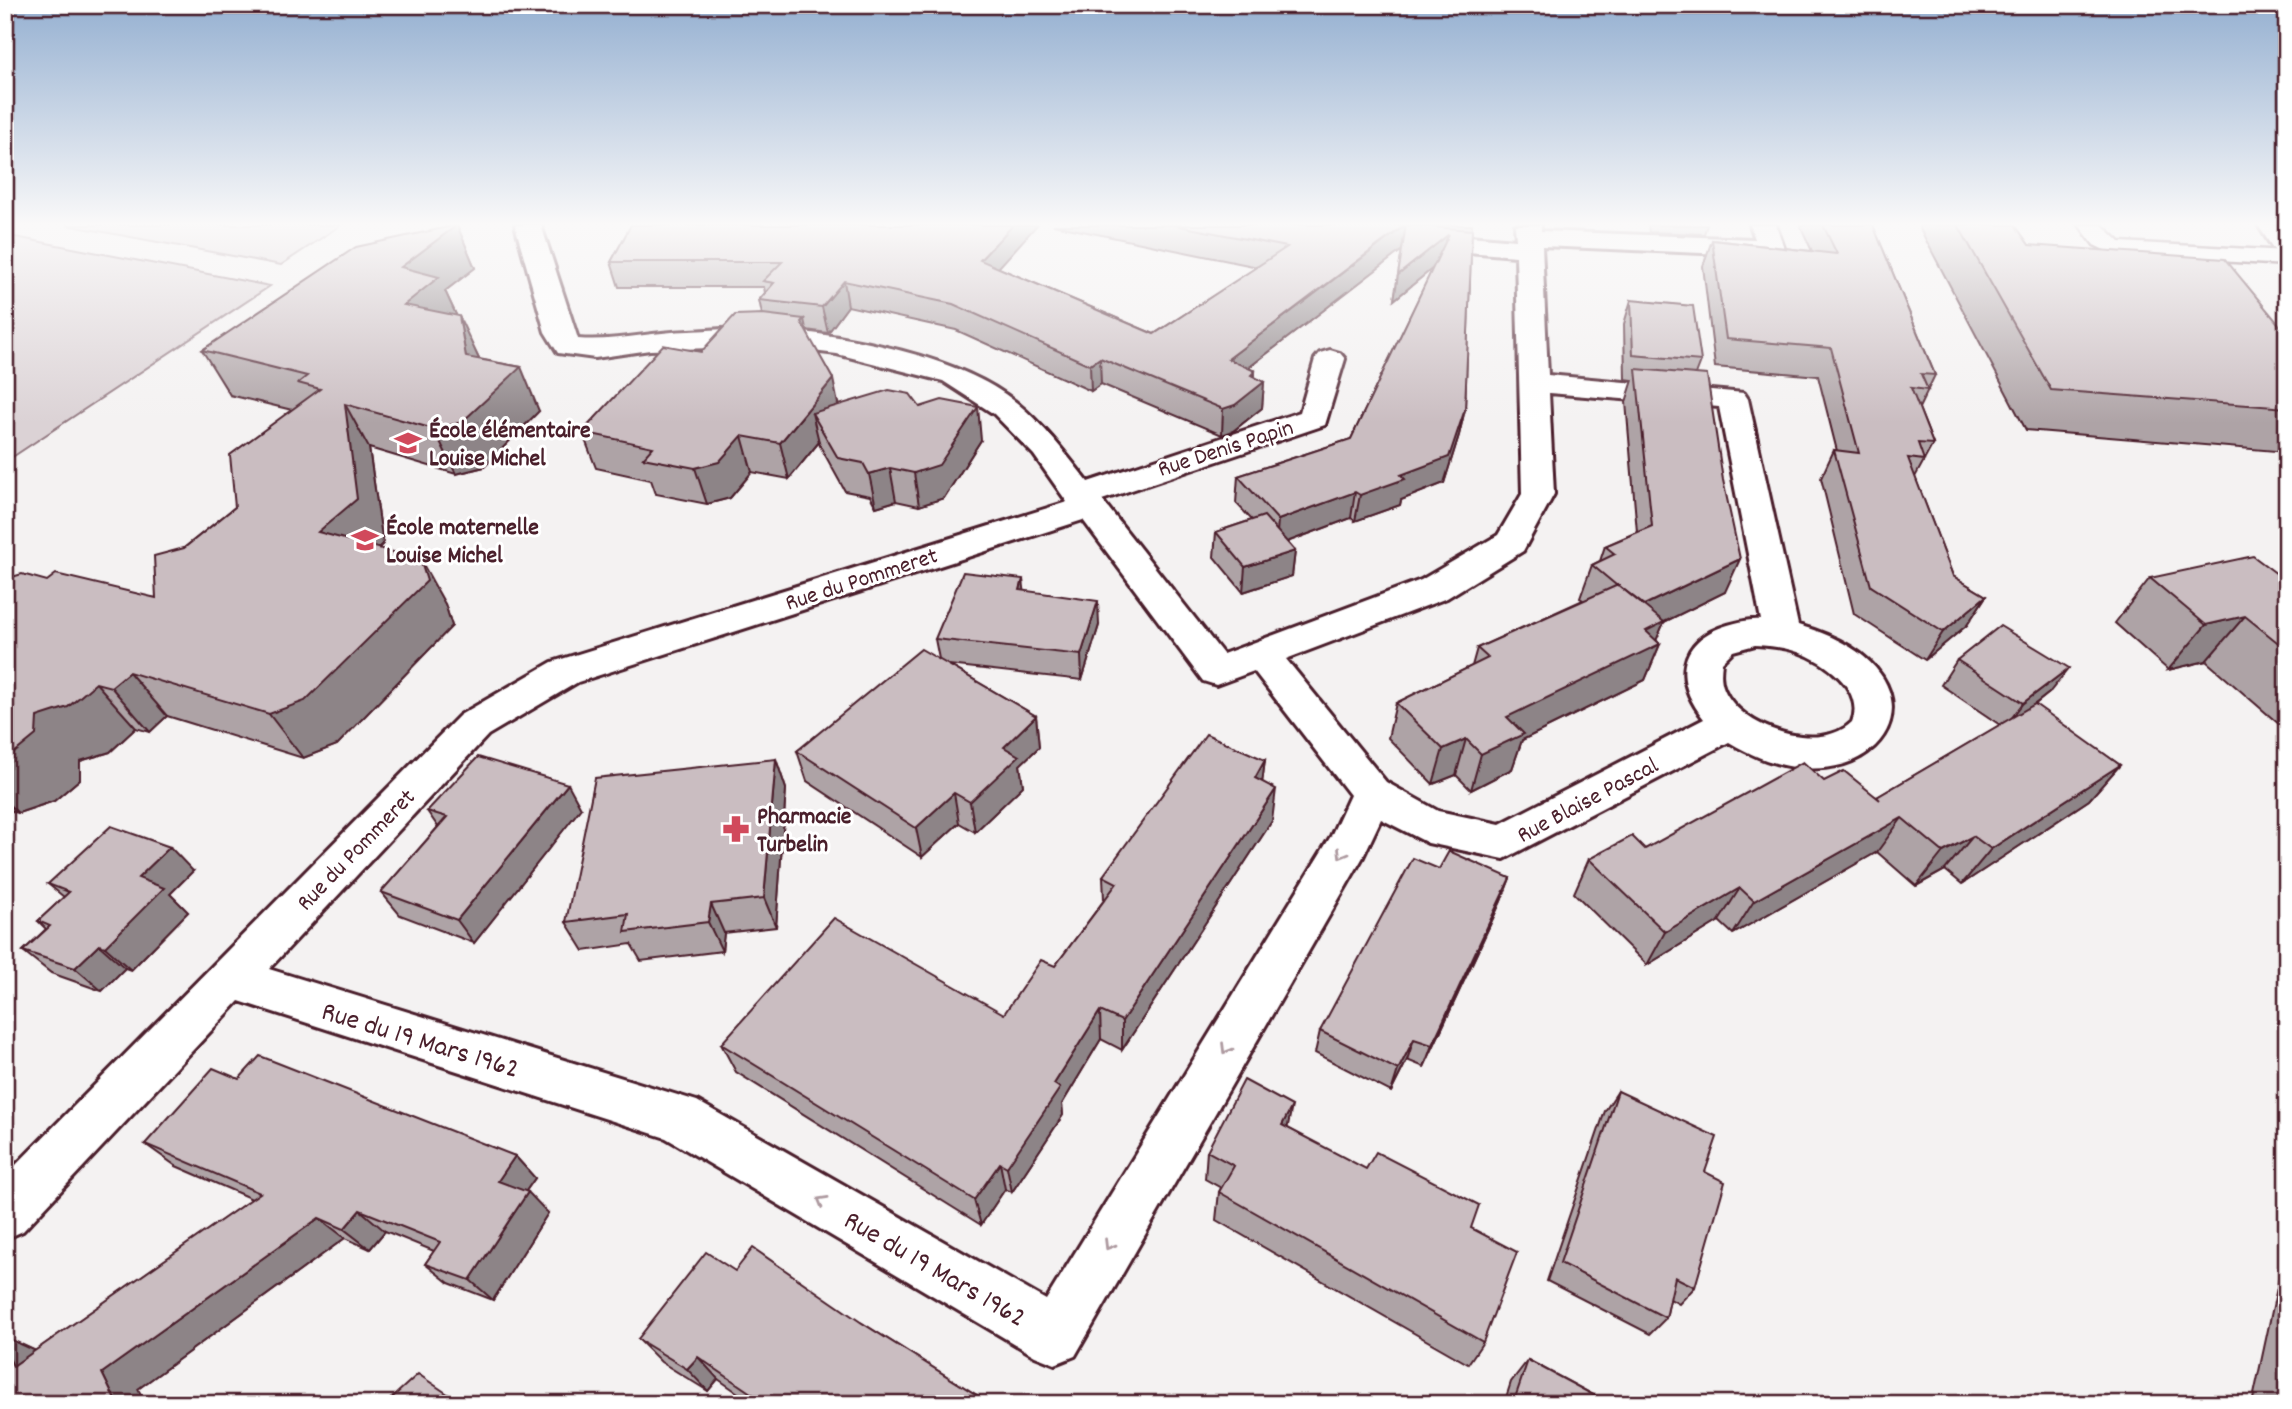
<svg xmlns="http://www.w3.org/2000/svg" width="2292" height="1409" font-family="Dekko,sans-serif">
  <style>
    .green { fill: #dbd2d5; stroke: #927880; stroke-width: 2 }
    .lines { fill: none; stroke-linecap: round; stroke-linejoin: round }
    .service-casing { stroke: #4a1f2b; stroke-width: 5 }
    .minor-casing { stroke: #4a1f2b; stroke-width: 6 }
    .service { fill: #fff; fill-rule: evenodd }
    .minor { fill: #fff; fill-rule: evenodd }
    .wall { fill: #aea3a6; stroke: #4a1f2b; stroke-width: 2 }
    .shaded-wall { fill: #8d8487; stroke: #4a1f2b; stroke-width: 2 }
    .building { fill: #cabdc1; stroke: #4a1f2b; stroke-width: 2 }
    .oneway { stroke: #ae9aa0 }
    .labels { text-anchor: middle; stroke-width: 6; stroke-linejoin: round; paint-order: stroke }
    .poi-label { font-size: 24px; font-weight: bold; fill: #4a1f2b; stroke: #fff; text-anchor: start }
    .street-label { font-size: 24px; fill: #4a1f2b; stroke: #fff }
    .near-street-label { font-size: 28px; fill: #4a1f2b; stroke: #fff }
  </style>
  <rect width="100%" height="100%" fill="#f4f2f2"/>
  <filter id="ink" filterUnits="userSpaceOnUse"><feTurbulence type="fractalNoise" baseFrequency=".0143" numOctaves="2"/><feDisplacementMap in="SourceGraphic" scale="14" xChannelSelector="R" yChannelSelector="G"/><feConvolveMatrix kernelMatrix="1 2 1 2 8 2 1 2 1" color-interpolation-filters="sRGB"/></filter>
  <g filter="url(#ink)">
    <g class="green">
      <path d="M66 225H341L281 265Z"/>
      <path d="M5 235 270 286 5 462Z"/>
    </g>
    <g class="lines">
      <defs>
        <path id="service" d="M2079 225H2102L2120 242 2287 251V265L2115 255 2094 245Z"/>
        <g id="minor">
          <path d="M515 225H541L578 339C614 342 652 332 689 331 717 330 747 326 775 329 846 335 961 356 1017 403 1044 425 1066 454 1088 482L1300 412 1315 359 1320 353 1330 350 1340 353 1345 359 1325 425 1102 500 1223 654 1421 580 1498 535 1522 494 1516 256 1395 246 1345 230 1342 225H1382L1398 230 1516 240 1515 225H1541V231L1755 239 1750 225H1776L1784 248 1780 254 1771 256 1542 246 1548 375 1744 393 1748 399 1798 625C1975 675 1873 830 1729 742L1504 859 1428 843 1381 819 1363 857 1075 1356 1055 1364 1035 1356 666 1138 239 1001 23 1231 5 1239V1176L460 715 552 662 1067 502 1034 455 994 414 943 381 837 354 772 346 650 350 595 358 558 353 545 332ZM1549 393 1719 407 1761 620C1750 619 1739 622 1728 625 1677 640 1673 681 1704 719L1500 824 1438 811 1386 782 1286 659 1447 598 1523 551 1554 494ZM1083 520 1203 681 1216 685 1254 671 1350 795 1331 836 1046 1300 697 1101 269 969 488 735 578 682ZM1755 645C1769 646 1785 647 1798 652 1825 661 1865 690 1852 722 1820 754 1741 729 1724 689 1720 680 1721 671 1722 662L1733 651Z"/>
          <path d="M2258 225H2283L2287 231V258L2278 256Z"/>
        </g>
      </defs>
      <use href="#service" class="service-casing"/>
      <use href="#minor" class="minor-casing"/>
      <use href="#service" class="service"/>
      <use href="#minor" class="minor"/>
    </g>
    <g class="wall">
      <path d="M457 225 475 268 445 291 456 315 479 359 539 411 484 467 456 474 369 448 383 544 379 548 445 604 452 626 337 745 303 758 167 716 150 732 136 728 110 752 80 761V779L54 801 18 813 5 809V579L47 581 156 598 184 548 235 507 292 410 230 395 202 350Z"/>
      <path d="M631 225 999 268 1154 334 1258 267 1053 225H1472L1465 409 1459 435 1444 483 1401 500 1400 505 1355 521 1351 518 1287 542 1295 551 1292 576 1243 592 1214 557 1216 532 1252 520 1236 503 1238 476 1351 439 1433 268 1394 300 1402 250 1248 368 1255 371V378L1264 382 1262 408 1233 431 1222 435 1101 384 1091 391 956 330 848 306 828 333 806 330 839 405 920 407 981 440 944 498 919 506 896 501 876 507 870 496 845 491 820 446 819 442 789 479 752 472 730 498 707 504 656 494 651 480 596 468 582 432 701 352 762 314 759 300 765 293 764 287H619L611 262Z"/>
      <path d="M1648 225H1707L1704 234 1649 232Z"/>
      <path d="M1800 225H1873L1935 375 1919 408 1933 444 1915 477 1953 576 1986 596 1967 625 1925 660 1854 614 1821 478 1834 450 1837 451 1818 376 1715 367 1703 266 1712 240 1812 251Z"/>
      <path d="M1918 225H2015L2029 245 2287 334V452L2026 430Z"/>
      <path d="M1631 300 1701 361 1696 374 1725 592 1664 622 1656 640 1660 644 1645 680 1522 740 1512 769 1471 790 1456 775 1433 784 1388 738 1396 703 1472 666 1477 648 1583 600 1580 598 1592 565 1600 561 1605 546 1637 532 1626 402 1633 380 1625 379 1624 324Z"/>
      <path d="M2287 576V731L2206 661 2168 670 2115 623 2150 578 2281 577Z"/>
      <path d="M1025 591 1099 625 1082 680 949 665 1036 716 1039 747 1020 765 1023 786 975 832 959 823 922 857 807 781 797 751 939 659 935 639Z"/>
      <path d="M1957 660 2049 693 2033 706 2120 765 2089 800 1962 884 1945 870 1916 886 1877 852 1733 934 1719 921 1647 965 1574 893 1589 859 1645 849 1824 781 1877 797 2000 725 1941 685Z"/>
      <path d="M776 759 786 789 776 927 724 933 722 951 641 961 631 944 584 951 566 922Z"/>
      <path d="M1265 760 1262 782 1272 821 1122 1050 1101 1039 1062 1104 1063 1115 1012 1192 1005 1189 981 1225 736 1072 721 1044 1004 1014 1055 966 1104 900 1103 876Z"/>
      <path d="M581 808 474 943 400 915 381 892 438 827 427 811Z"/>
      <path d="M1439 869 1510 878 1501 901 1424 1067 1407 1060 1391 1092 1315 1053 1320 1031Z"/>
      <path d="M193 871 170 894 188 912 131 970 125 968 102 991 51 973 23 951 46 929 38 921 64 897 48 884Z"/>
      <path d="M239 1079 515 1156 535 1178 526 1191 548 1213 493 1300 449 1283 425 1264 434 1251 385 1231 370 1249 345 1238 138 1389 145 1404 5 1337 35 1351 252 1199 176 1166 145 1144Z"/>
      <path d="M1618 1091 1705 1172 1695 1287 1679 1304 1670 1299 1666 1318 1650 1334 1547 1281 1605 1111Z"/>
      <path d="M1287 1128 1471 1228 1483 1342 1468 1364 1216 1220 1219 1192 1221 1188 1205 1179 1207 1151Z"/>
      <path d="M2287 1241V1404H2252Z"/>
      <path d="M735 1271 862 1323 991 1404H754L718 1379 708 1391 661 1362 638 1339Z"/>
      <path d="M1528 1360 1610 1404H1504L1511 1382Z"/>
    </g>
    <g class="shaded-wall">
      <path d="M457 225 475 268 445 291 459 321 404 305 401 267Z"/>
      <path d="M1013 225H1037L983 285 980 260Z"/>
      <path d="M1406 225 1402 250 1226 385 1228 359Z"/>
      <path d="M1449 234 1445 258 1394 300 1398 275Z"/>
      <path d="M844 281 848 306 828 333 822 307Z"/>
      <path d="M459 316 479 359 521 367 539 411 484 467 456 474 434 429 466 357Z"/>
      <path d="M804 319 811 354 801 322Z"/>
      <path d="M1100 358 1101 384 1091 391 1090 365Z"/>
      <path d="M1255 371 1254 390 1264 382 1262 408 1233 431 1222 435 1223 409 1251 375Z"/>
      <path d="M833 379 840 414 812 413 819 442 789 479 780 443Z"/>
      <path d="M345 404 369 448 383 544 347 577 318 532Z"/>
      <path d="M978 407 981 440 944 498 919 506 914 473Z"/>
      <path d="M1465 409 1459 435 1444 483 1401 500 1400 505 1355 521 1360 495 1401 475Z"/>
      <path d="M742 436 752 472 730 498 707 504 695 468Z"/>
      <path d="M890 468 896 501 876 507 869 474Z"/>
      <path d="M1355 492 1351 518 1276 546 1278 520Z"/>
      <path d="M1295 551 1292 576 1243 592 1245 567Z"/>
      <path d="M420 559 445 604 452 626 337 745 303 758 269 714Z"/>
      <path d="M1740 559 1725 592 1664 622 1653 648 1660 644 1645 680 1522 740 1512 769 1471 790 1481 754 1507 717 1642 606Z"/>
      <path d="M1023 579 1026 604 1020 590Z"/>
      <path d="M1986 596 1967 625 1925 660 1943 632Z"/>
      <path d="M1098 601 1099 625 1082 680 1081 655Z"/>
      <path d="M2245 616 2206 661 2168 670 2206 625Z"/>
      <path d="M2069 668 2049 693 2004 728 2023 703Z"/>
      <path d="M129 672 167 716 150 732 111 687Z"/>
      <path d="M96 683 136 728 110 752 80 761V779L54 801 18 813 5 801V758L37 717Z"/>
      <path d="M1036 716 1039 747 1020 765 1023 786 975 832 970 802 1004 747Z"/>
      <path d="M1466 739 1456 775 1433 784 1443 749Z"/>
      <path d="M776 759 786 789 776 927 764 898Z"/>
      <path d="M1265 760 1261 792 1255 778Z"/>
      <path d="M2120 765 2089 800 1962 884 1991 849Z"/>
      <path d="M568 784 581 808 474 943 457 920Z"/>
      <path d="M1276 789 1272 821 1122 1050V1021Z"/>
      <path d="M954 793 959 823 922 857 916 828Z"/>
      <path d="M1902 818 1877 852 1733 934 1754 901Z"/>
      <path d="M1973 836 1945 870 1916 886 1943 852Z"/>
      <path d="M170 847 193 871 170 894 188 912 131 970 105 947 138 878Z"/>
      <path d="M1510 878 1501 901 1424 1067 1432 1045Z"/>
      <path d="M1740 888 1719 921 1647 965 1665 932Z"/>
      <path d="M711 904 724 933 722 951 708 922Z"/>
      <path d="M99 945 125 968 102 991 75 968Z"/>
      <path d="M1100 1011 1101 1039 1062 1104 1063 1115 1012 1192 1007 1167 1054 1084Z"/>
      <path d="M1414 1039 1407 1060 1391 1092 1398 1070Z"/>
      <path d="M1292 1106 1286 1135 1282 1125Z"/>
      <path d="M515 1156 535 1178 518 1202 498 1181Z"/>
      <path d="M1000 1163 1005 1189 981 1225 974 1200Z"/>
      <path d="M528 1192 548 1213 493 1300 470 1280Z"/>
      <path d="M360 1210 385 1231 370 1249 344 1229Z"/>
      <path d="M319 1218 345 1238 138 1389 145 1404H117L102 1373Z"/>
      <path d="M5 1337 36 1351 13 1366 5 1360Z"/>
      <path d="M698 1357 718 1379 708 1391 687 1369Z"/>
    </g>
    <g class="building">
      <path d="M457 225 401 267 439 277 404 305 459 316 466 357 521 367 462 422 434 429 345 404 357 499 318 532 420 559 427 581 305 701 269 714 129 672 111 687 96 683 68 707 37 717 36 735 9 757 5 758V579L22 574 47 581 56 574 156 598 154 556 184 548 235 507 230 455 320 389 298 383 307 376 202 350 356 247Z"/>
      <path d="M631 225H1013L980 260 1154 334 1287 247 1174 225H1405L1228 359 1255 371 1251 375 1264 382 1235 405 1223 409 1100 358 1090 365 953 304 844 281 822 307 759 300 774 283 763 281 782 262H611Z"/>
      <path d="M1406 225 1472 230 1465 409 1449 457 1401 475 1405 479 1360 495 1355 492 1278 520 1238 476 1351 439 1449 234 1398 275Z"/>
      <path d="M1823 225H1873L1935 375 1921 374 1928 390 1911 388 1933 444 1918 443 1924 460 1908 458 1953 576 1986 596 1943 632 1871 586 1834 450 1859 453 1831 348 1726 339 1712 240 1837 254Z"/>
      <path d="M1958 225H2015L2029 245 2225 259 2287 334V408L2051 390Z"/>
      <path d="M1631 300 1693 306 1701 361 1633 355Z"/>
      <path d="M763 314 804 319 801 322 833 379 780 443 742 436 719 462 695 468 643 458 653 447 582 432 663 345 701 352 735 315Z"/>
      <path d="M1636 369 1707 375 1723 480 1740 559 1644 605 1618 585H1616L1592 565 1615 554 1605 546 1652 526Z"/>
      <path d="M889 390 910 394 920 407 942 400 978 407 939 465 914 473 890 468 869 474 863 463 838 458 812 413Z"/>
      <path d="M1264 516 1295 551 1245 567 1216 532Z"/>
      <path d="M2253 556 2281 577 2287 576V650L2245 616 2206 625 2150 578Z"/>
      <path d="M963 572 1023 579 1020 590 1098 601 1081 655 935 639Z"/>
      <path d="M1618 585 1664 622 1646 631 1660 644 1507 717 1524 734 1481 754 1466 739 1443 749 1396 703 1488 658 1477 648Z"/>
      <path d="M2000 626 2069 668 2023 703 1957 660Z"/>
      <path d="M921 649 1036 716 1004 747 1019 756 970 802 954 793 916 828 797 751Z"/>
      <path d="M2035 704 2120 765 1991 849 1973 836 1943 852 1902 818 1754 901 1740 888 1665 932 1589 859 1632 836 1645 849 1803 762 1824 781 1844 771 1880 800 1877 797Z"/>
      <path d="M1206 734 1265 760 1255 778 1276 789 1122 1021 1100 1011 1054 1084 1060 1088 1007 1167 1000 1163 974 1200 721 1044 834 918 1004 1014 1041 960 1055 966 1117 883 1103 876Z"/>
      <path d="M478 757 568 784 457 920 381 892 447 817 427 811Z"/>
      <path d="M776 759 764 898 711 904 708 922 625 932 628 914 566 922 595 778Z"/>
      <path d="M111 826 170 847 138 878 164 888 105 947 99 945 75 968 23 951 50 926 38 921 69 892 48 884Z"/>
      <path d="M1449 851 1510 878 1432 1045 1414 1039 1398 1070 1320 1031 1413 858 1439 869Z"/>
      <path d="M260 1056 515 1156 498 1181 528 1192 470 1280 425 1264 440 1242 360 1210 344 1229 319 1218 102 1373 117 1404H5V1350L13 1366 260 1193 145 1144 213 1068 239 1079Z"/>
      <path d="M1244 1080 1292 1106 1282 1125 1366 1169 1376 1152 1479 1205 1471 1228 1517 1252 1483 1342 1219 1192 1234 1166 1207 1151Z"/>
      <path d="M1618 1091 1717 1137 1705 1172 1725 1182 1695 1287 1675 1277 1666 1318 1560 1263Z"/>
      <path d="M753 1248 862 1323 991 1404H767L698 1357 687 1369 638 1339 706 1252 735 1271Z"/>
      <path d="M1528 1360 1610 1404H1513Z"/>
      <path d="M418 1374 461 1403 462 1404H385Z"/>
    </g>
    <defs><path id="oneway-chevron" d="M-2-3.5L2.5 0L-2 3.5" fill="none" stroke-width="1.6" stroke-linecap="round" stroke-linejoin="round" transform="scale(1.75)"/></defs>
    <g class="oneway">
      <use href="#oneway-chevron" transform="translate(1342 854) rotate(120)"/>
      <use href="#oneway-chevron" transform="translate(1226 1049) rotate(121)"/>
      <use href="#oneway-chevron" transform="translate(822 1201) rotate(-150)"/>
      <use href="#oneway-chevron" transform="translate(1109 1245) rotate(121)"/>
    </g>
  </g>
  <linearGradient id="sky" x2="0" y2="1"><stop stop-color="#95b0d1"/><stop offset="0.53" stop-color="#faf9f9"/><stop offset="1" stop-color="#faf9f9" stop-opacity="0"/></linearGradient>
  <rect width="2292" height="423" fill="url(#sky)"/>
  <defs>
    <symbol id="school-bare" viewBox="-9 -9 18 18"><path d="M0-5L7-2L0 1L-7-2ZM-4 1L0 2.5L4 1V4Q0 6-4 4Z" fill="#d1495b" stroke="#fff" stroke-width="2.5" paint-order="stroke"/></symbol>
    <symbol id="pharmacy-bare" viewBox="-9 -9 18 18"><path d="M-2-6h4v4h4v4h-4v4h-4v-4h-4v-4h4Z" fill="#d1495b" stroke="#fff" stroke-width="2.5" paint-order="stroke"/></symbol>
  </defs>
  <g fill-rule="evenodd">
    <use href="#school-bare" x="389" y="424" width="38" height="38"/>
    <use href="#school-bare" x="346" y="521" width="38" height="38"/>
    <use href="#pharmacy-bare" x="717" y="810" width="38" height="38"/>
  </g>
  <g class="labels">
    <g class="poi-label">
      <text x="429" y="437">École élémentaire<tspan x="429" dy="28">Louise Michel</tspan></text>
      <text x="386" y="534">École maternelle<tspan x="386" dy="28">Louise Michel</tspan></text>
      <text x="757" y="823">Pharmacie<tspan x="757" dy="28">Turbelin</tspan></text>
    </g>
    <g class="street-label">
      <text transform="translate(1225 447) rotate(-18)" y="8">Rue Denis Papin</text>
      <text transform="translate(861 578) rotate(-18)" y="8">Rue du Pommeret</text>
      <text transform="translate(1587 799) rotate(-28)" y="8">Rue Blaise Pascal</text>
      <text transform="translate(355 849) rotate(-46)" y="8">Rue du Pommeret</text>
    </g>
    <g class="near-street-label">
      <text transform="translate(421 1038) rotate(17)" y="10">Rue du 19 Mars 1962</text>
      <text transform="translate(936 1267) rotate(30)" y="10">Rue du 19 Mars 1962</text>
    </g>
  </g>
  <rect width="2292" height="1409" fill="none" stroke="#fff" stroke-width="28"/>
  <rect x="14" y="14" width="2264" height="1381" fill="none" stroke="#4a1f2b" stroke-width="2.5" filter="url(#ink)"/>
</svg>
